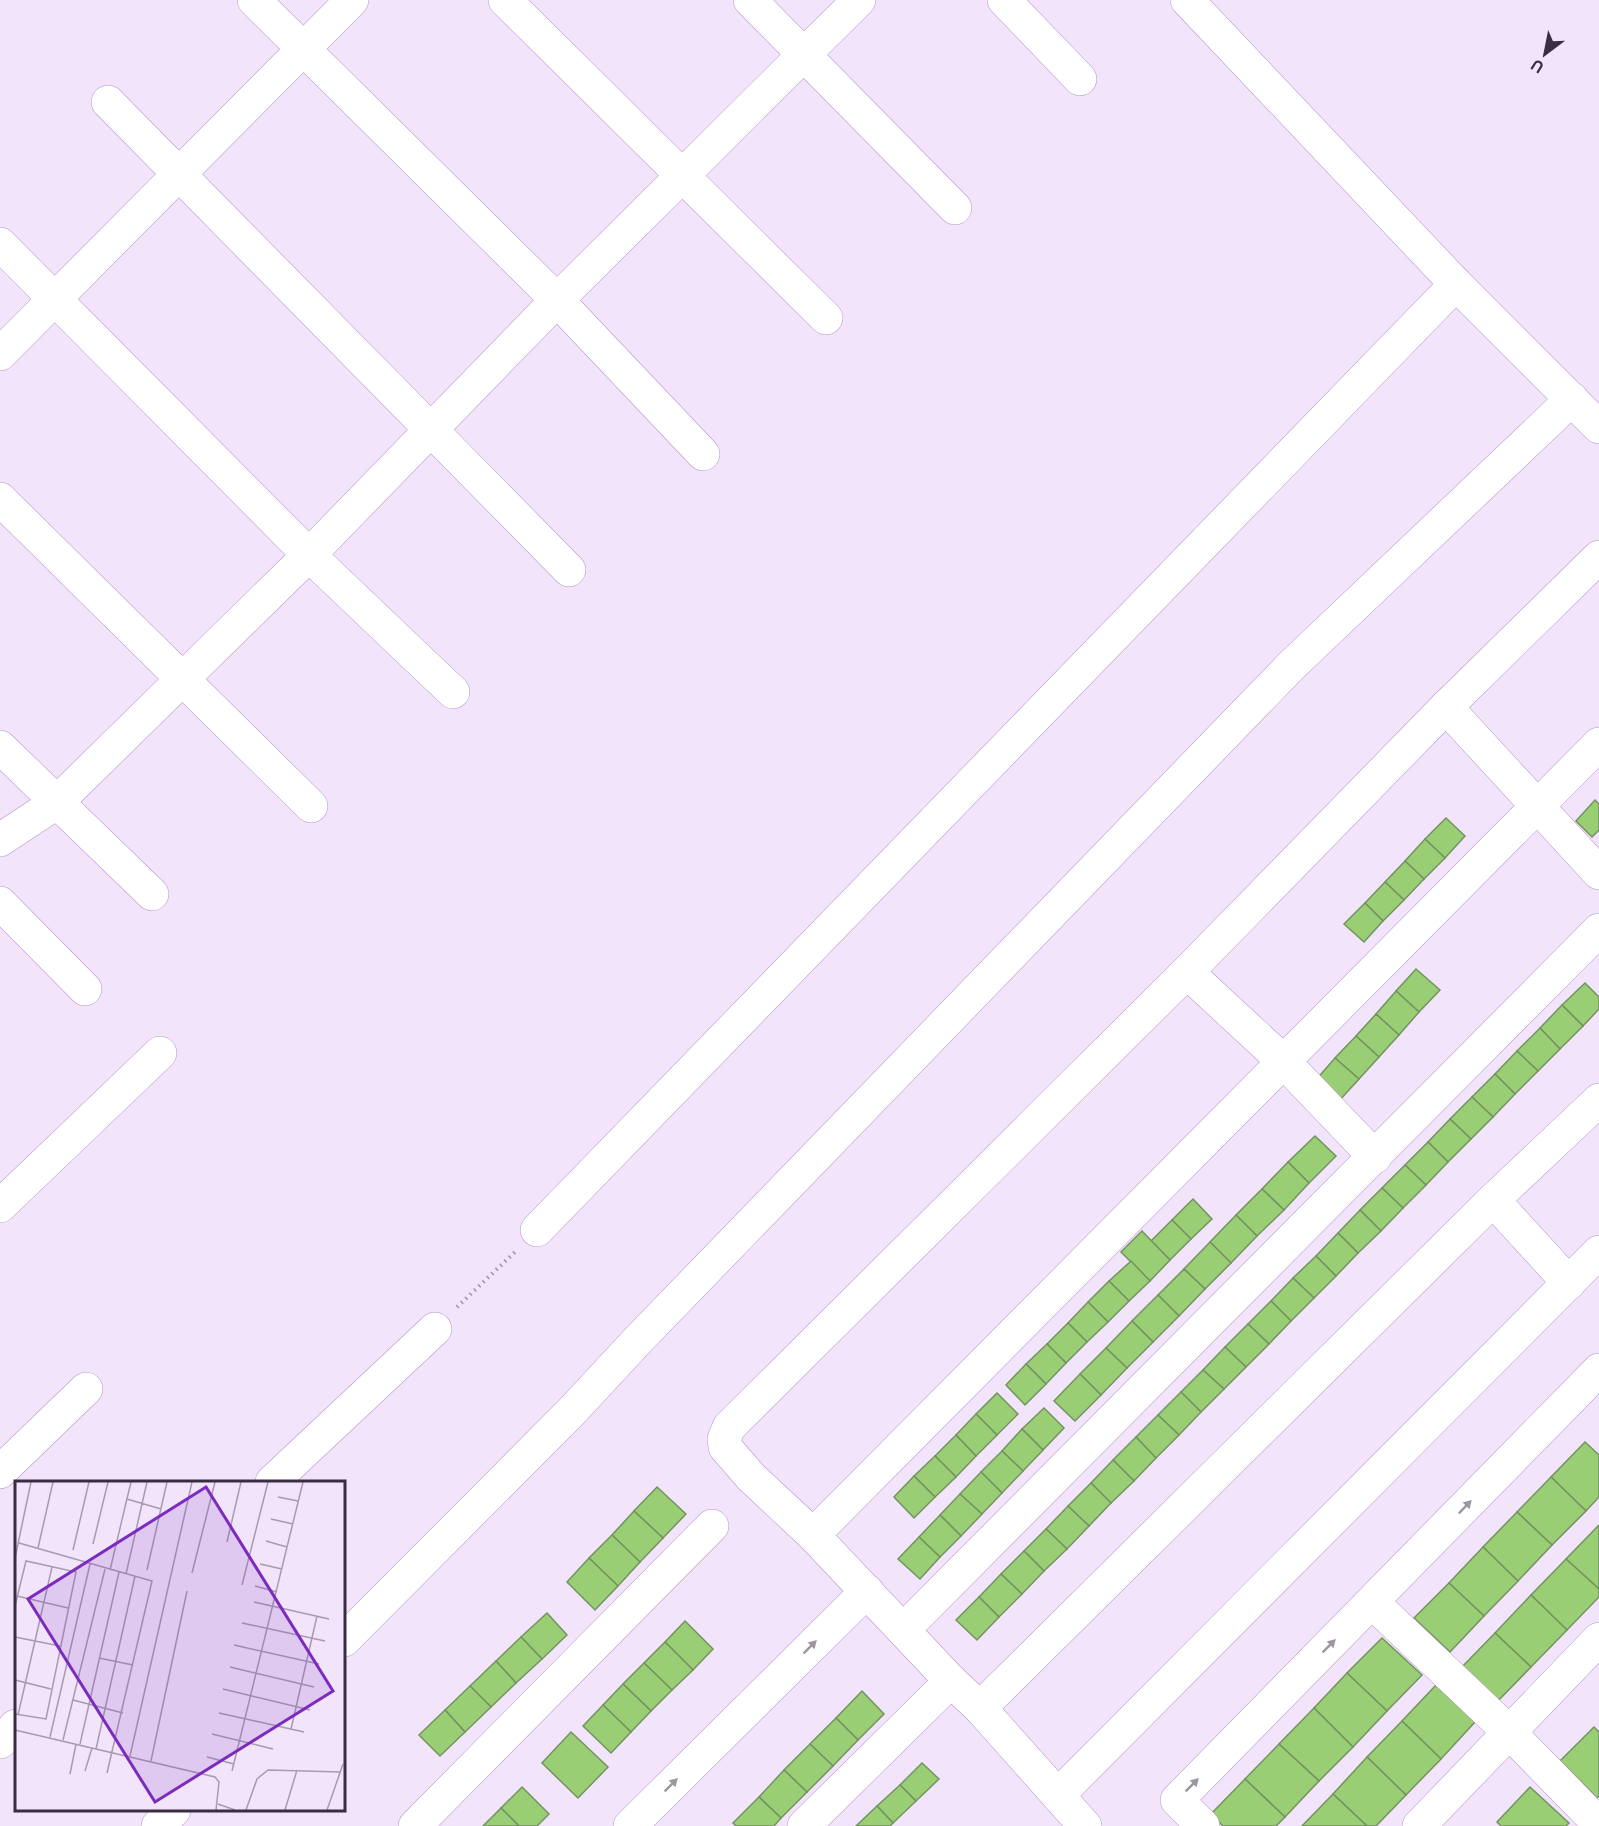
<svg xmlns="http://www.w3.org/2000/svg" width="1599" height="1826" font-family="Figtree,sans-serif">
  <style>
    .building { fill: #99ce75; stroke: #73935f; stroke-width: 1.5 }
    .lines { fill: none; stroke-linecap: round; stroke-linejoin: round }
    .minor-casing { stroke: #b794c9; stroke-width: 34 }
    .path { stroke: #a092a7; stroke-width: 4; stroke-dasharray: 1.5 4.5; stroke-linecap: butt }
    .minor { stroke: #fff; stroke-width: 33 }
    .oneway { fill: #9c96a0 }
    .inset-road { fill: none; stroke: #a89ab0; stroke-width: 1.5 }
    .view { fill: #7b2cbf; fill-opacity: 0.15; stroke: #7b2cbf; stroke-width: 3 }
    .inset-edge { fill: none; stroke: #3a2c41; stroke-width: 3 }
  </style>
  <rect width="100%" height="100%" fill="#f2e4fa"/>
  <g class="building">
    <path d="M1595 800 1599 804V830L1592 837 1576 821Z"/>
    <path d="M1446 818 1465 836 1445 858 1425 839Z"/>
    <path d="M1425 839 1445 858 1424 879 1405 861Z"/>
    <path d="M1405 861 1424 879 1404 900 1385 882Z"/>
    <path d="M1385 882 1404 900 1383 921 1365 903Z"/>
    <path d="M1365 903 1383 921 1364 942 1344 924Z"/>
    <path d="M1416 969 1440 990 1419 1012 1396 991Z"/>
    <path d="M1585 983 1599 997V1009L1583 1026 1562 1005Z"/>
    <path d="M1396 991 1419 1012 1399 1035 1376 1014Z"/>
    <path d="M1562 1005 1583 1026 1560 1049 1540 1028Z"/>
    <path d="M1376 1014 1399 1035 1379 1057 1356 1036Z"/>
    <path d="M1540 1028 1560 1049 1538 1071 1517 1051Z"/>
    <path d="M1356 1036 1379 1057 1359 1079 1335 1058Z"/>
    <path d="M1517 1051 1538 1071 1515 1094 1495 1074Z"/>
    <path d="M1335 1058 1359 1079 1338 1102 1315 1081Z"/>
    <path d="M1495 1074 1515 1094 1493 1117 1472 1097Z"/>
    <path d="M1472 1097 1493 1117 1471 1139 1450 1119Z"/>
    <path d="M1450 1119 1471 1139 1448 1162 1428 1142Z"/>
    <path d="M1315 1136 1336 1156 1309 1183 1288 1162Z"/>
    <path d="M1428 1142 1448 1162 1426 1185 1405 1165Z"/>
    <path d="M1288 1162 1309 1183 1284 1210 1262 1189Z"/>
    <path d="M1405 1165 1426 1185 1403 1208 1382 1188Z"/>
    <path d="M1382 1188 1403 1208 1381 1231 1360 1210Z"/>
    <path d="M1262 1189 1284 1210 1257 1236 1236 1215Z"/>
    <path d="M1193 1199 1212 1219 1191 1239 1172 1220Z"/>
    <path d="M1360 1210 1381 1231 1358 1253 1338 1233Z"/>
    <path d="M1236 1215 1257 1236 1231 1263 1210 1242Z"/>
    <path d="M1172 1220 1191 1239 1170 1260 1151 1241Z"/>
    <path d="M1142 1231 1170 1260 1150 1281 1121 1252Z"/>
    <path d="M1338 1233 1358 1253 1336 1276 1316 1256Z"/>
    <path d="M1210 1242 1231 1263 1205 1289 1184 1269Z"/>
    <path d="M1316 1256 1336 1276 1314 1298 1293 1278Z"/>
    <path d="M1131 1261 1150 1281 1129 1301 1109 1281Z"/>
    <path d="M1184 1269 1205 1289 1179 1316 1158 1295Z"/>
    <path d="M1293 1278 1314 1298 1291 1321 1271 1301Z"/>
    <path d="M1109 1281 1129 1301 1108 1322 1088 1302Z"/>
    <path d="M1158 1295 1179 1316 1153 1342 1132 1321Z"/>
    <path d="M1271 1301 1291 1321 1269 1344 1248 1324Z"/>
    <path d="M1088 1302 1108 1322 1087 1342 1068 1323Z"/>
    <path d="M1132 1321 1153 1342 1127 1368 1106 1348Z"/>
    <path d="M1068 1323 1087 1342 1066 1363 1047 1344Z"/>
    <path d="M1248 1324 1269 1344 1246 1367 1225 1347Z"/>
    <path d="M1047 1344 1066 1363 1046 1384 1026 1364Z"/>
    <path d="M1225 1347 1246 1367 1224 1389 1203 1370Z"/>
    <path d="M1106 1348 1127 1368 1101 1395 1080 1374Z"/>
    <path d="M1026 1364 1046 1384 1025 1405 1006 1385Z"/>
    <path d="M1203 1370 1224 1389 1201 1412 1181 1392Z"/>
    <path d="M1080 1374 1101 1395 1075 1421 1054 1401Z"/>
    <path d="M1181 1392 1201 1412 1179 1435 1158 1415Z"/>
    <path d="M997 1393 1018 1414 997 1435 976 1414Z"/>
    <path d="M1044 1408 1064 1428 1043 1450 1022 1429Z"/>
    <path d="M976 1414 997 1435 976 1456 956 1435Z"/>
    <path d="M1158 1415 1179 1435 1156 1458 1136 1437Z"/>
    <path d="M1022 1429 1043 1450 1023 1471 1002 1451Z"/>
    <path d="M956 1435 976 1456 956 1477 935 1456Z"/>
    <path d="M1136 1437 1156 1458 1134 1481 1113 1460Z"/>
    <path d="M1585 1442 1599 1455V1497L1586 1511 1551 1477Z"/>
    <path d="M1002 1451 1023 1471 1002 1493 981 1472Z"/>
    <path d="M935 1456 956 1477 935 1497 914 1476Z"/>
    <path d="M1113 1460 1134 1481 1111 1503 1091 1483Z"/>
    <path d="M981 1472 1002 1493 982 1514 960 1494Z"/>
    <path d="M914 1476 935 1497 914 1518 894 1497Z"/>
    <path d="M1551 1477 1586 1511 1552 1545 1517 1512Z"/>
    <path d="M1091 1483 1111 1503 1089 1526 1068 1506Z"/>
    <path d="M657 1487 686 1514 663 1538 634 1511Z"/>
    <path d="M960 1494 982 1514 961 1536 940 1515Z"/>
    <path d="M1068 1506 1089 1526 1067 1549 1046 1529Z"/>
    <path d="M634 1511 663 1538 640 1562 612 1535Z"/>
    <path d="M1517 1512 1552 1545 1518 1581 1483 1547Z"/>
    <path d="M940 1515 961 1536 940 1557 919 1537Z"/>
    <path d="M1599 1525V1589L1566 1559Z"/>
    <path d="M1046 1529 1067 1549 1044 1571 1024 1551Z"/>
    <path d="M612 1535 640 1562 618 1586 589 1558Z"/>
    <path d="M919 1537 940 1557 920 1579 898 1559Z"/>
    <path d="M1483 1547 1518 1581 1484 1616 1449 1583Z"/>
    <path d="M1024 1551 1044 1571 1022 1594 1001 1574Z"/>
    <path d="M589 1558 618 1586 595 1610 567 1582Z"/>
    <path d="M1566 1559 1599 1589V1597L1567 1630 1531 1595Z"/>
    <path d="M1001 1574 1022 1594 999 1617 979 1597Z"/>
    <path d="M1449 1583 1484 1616 1450 1652 1414 1618Z"/>
    <path d="M1531 1595 1567 1630 1531 1667 1495 1633Z"/>
    <path d="M979 1597 999 1617 977 1640 956 1620Z"/>
    <path d="M547 1613 567 1635 542 1659 521 1637Z"/>
    <path d="M685 1621 713 1649 693 1670 665 1642Z"/>
    <path d="M1495 1633 1531 1667 1496 1703 1460 1669Z"/>
    <path d="M521 1637 542 1659 516 1683 496 1661Z"/>
    <path d="M1382 1638 1422 1675 1387 1711 1347 1673Z"/>
    <path d="M665 1642 693 1670 672 1690 644 1663Z"/>
    <path d="M496 1661 516 1683 491 1707 470 1686Z"/>
    <path d="M644 1663 672 1690 651 1711 623 1684Z"/>
    <path d="M1347 1673 1387 1711 1353 1747 1314 1708Z"/>
    <path d="M623 1684 651 1711 631 1732 603 1705Z"/>
    <path d="M1436 1685 1475 1722 1441 1759 1402 1721Z"/>
    <path d="M470 1686 491 1707 465 1732 445 1710Z"/>
    <path d="M862 1691 884 1714 858 1740 836 1718Z"/>
    <path d="M603 1705 631 1732 611 1753 583 1726Z"/>
    <path d="M1314 1708 1353 1747 1319 1781 1279 1744Z"/>
    <path d="M445 1710 465 1732 440 1756 419 1735Z"/>
    <path d="M836 1718 858 1740 833 1766 810 1744Z"/>
    <path d="M1402 1721 1441 1759 1406 1795 1367 1757Z"/>
    <path d="M1594 1727 1599 1732V1796L1597 1798 1560 1761Z"/>
    <path d="M571 1732 608 1767 578 1798 542 1763Z"/>
    <path d="M810 1744 833 1766 807 1792 784 1770Z"/>
    <path d="M1279 1744 1319 1781 1285 1817 1245 1779Z"/>
    <path d="M1367 1757 1406 1795 1376 1826H1367L1333 1794Z"/>
    <path d="M922 1763 939 1779 916 1801 900 1785Z"/>
    <path d="M784 1770 807 1792 781 1818 759 1797Z"/>
    <path d="M1245 1779 1285 1817 1276 1826H1223L1211 1814Z"/>
    <path d="M900 1785 916 1801 893 1823 877 1806Z"/>
    <path d="M522 1787 549 1814 537 1826H519L501 1808Z"/>
    <path d="M1530 1787 1569 1823 1566 1826H1501L1497 1822Z"/>
    <path d="M1333 1794 1367 1826H1302Z"/>
    <path d="M759 1797 781 1818 774 1826H736L733 1823Z"/>
    <path d="M877 1806 893 1823 890 1826H856Z"/>
    <path d="M501 1808 519 1826H483Z"/>
  </g>
  <g class="lines">
    <defs>
      <g id="minor">
        <path d="M254 0 557 300 703 454"/>
        <path d="M505 0 826 318"/>
        <path d="M750 0 955 208"/>
        <path d="M1004 0 1080 79"/>
        <path d="M1187 0 1456 284 1599 427"/>
        <path d="M108 102 569 570"/>
        <path d="M0 244 309 555 453 692"/>
        <path d="M0 354 352 0"/>
        <path d="M0 499 311 806"/>
        <path d="M1446 707 1599 873"/>
        <path d="M0 747 152 894"/>
        <path d="M0 840 56 803 309 555 557 300 859 0"/>
        <path d="M0 903 85 989"/>
        <path d="M1187 972 1284 1062 1375 1157"/>
        <path d="M1493 1200 1569 1283"/>
        <path d="M0 1206 160 1053"/>
        <path d="M537 1230 1456 284"/>
        <path d="M0 1472 86 1389"/>
        <path d="M272 1482 435 1329"/>
        <path d="M813 1535 1599 744"/>
        <path d="M1372 1602 1509 1732 1599 1824"/>
        <path d="M903 1630 1599 930"/>
        <path d="M344 1640 573 1410 638 1340 1291 666 1572 399"/>
        <path d="M980 1708 1493 1200 1599 1100"/>
        <path d="M0 1742 16 1726"/>
        <path d="M1059 1794 1599 1252"/>
        <path d="M158 1826 174 1810"/>
        <path d="M415 1826 712 1526"/>
        <path d="M630 1826 867 1591"/>
        <path d="M804 1826 951 1681"/>
        <path d="M1085 1826 980 1708 951 1681 813 1535 751 1477 725 1447 724 1439 729 1427 1187 972 1446 707 1599 557"/>
        <path d="M1203 1826 1177 1800 1599 1370"/>
        <path d="M1419 1826 1599 1639"/>
      </g>
    </defs>
    <use href="#minor" class="minor-casing"/>
    <path class="path" d="M457 1307 515 1252"/>
    <use href="#minor" class="minor"/>
  </g>
  <defs><path id="oneway-solid" d="M-6-.8H1V-3.2L6.5 0L1 3.2V.8H-6Z" transform="scale(1.5)"/></defs>
  <g class="oneway">
    <use href="#oneway-solid" transform="translate(1465 1507) rotate(-46)"/>
    <use href="#oneway-solid" transform="translate(1329 1646) rotate(-45)"/>
    <use href="#oneway-solid" transform="translate(810 1647) rotate(-45)"/>
    <use href="#oneway-solid" transform="translate(671 1785) rotate(-45)"/>
    <use href="#oneway-solid" transform="translate(1192 1785) rotate(-45)"/>
  </g>
  <g transform="translate(15 1481)">
    <rect width="330" height="330" fill="#f2e4fa"/>
    <path class="inset-road" d="M263 16 283 20M112 18 146 28M256 38 278 43M251 60 272 66M212 61 226 1M4 62 137 100 92 292M78 63 93 1M23 67 38 1M58 69 74 1M0 77 16 1M245 83 267 88M95 89 116 1M132 89 152 1M177 92 200 1M111 93 132 1M227 104 253 1M240 105 262 111M2 115 53 127M239 121 314 138M0 125 11 80 61 91 31 238 0 233M227 142 310 160M0 156 45 165M219 164 304 183M84 177 118 184M215 186 299 206M0 199 36 208M208 208 295 229M58 219 108 232M204 232 289 251M3 234 37 86M276 248 302 135M0 249 200 296 204 301 201 329M197 253 258 268M35 256 75 83M48 259 90 88M65 263 104 91M81 268 120 95M115 275 177 1M192 276 219 283M136 280 172 110M70 290 77 267M217 290 288 1M55 293 61 263M203 323 220 329M231 329 242 298 253 289 326 291M270 329 282 289M312 329 328 283"/>
    <path class="view" d="M191 6 318 210 140 321 13 118Z"/>
    <rect width="330" height="330" class="inset-edge"/>
  </g>
  <g transform="translate(1545 54) rotate(212)" stroke="#f2e4fa" stroke-width="4.5" paint-order="stroke">
  <path d="M0-4.5L10 22L0 15L-10 22Z" fill="#3a2c41"/>
  <text y="-9" font-size="16" font-weight="bold" text-anchor="middle" fill="#3a2c41">U</text>
  </g>
</svg>
